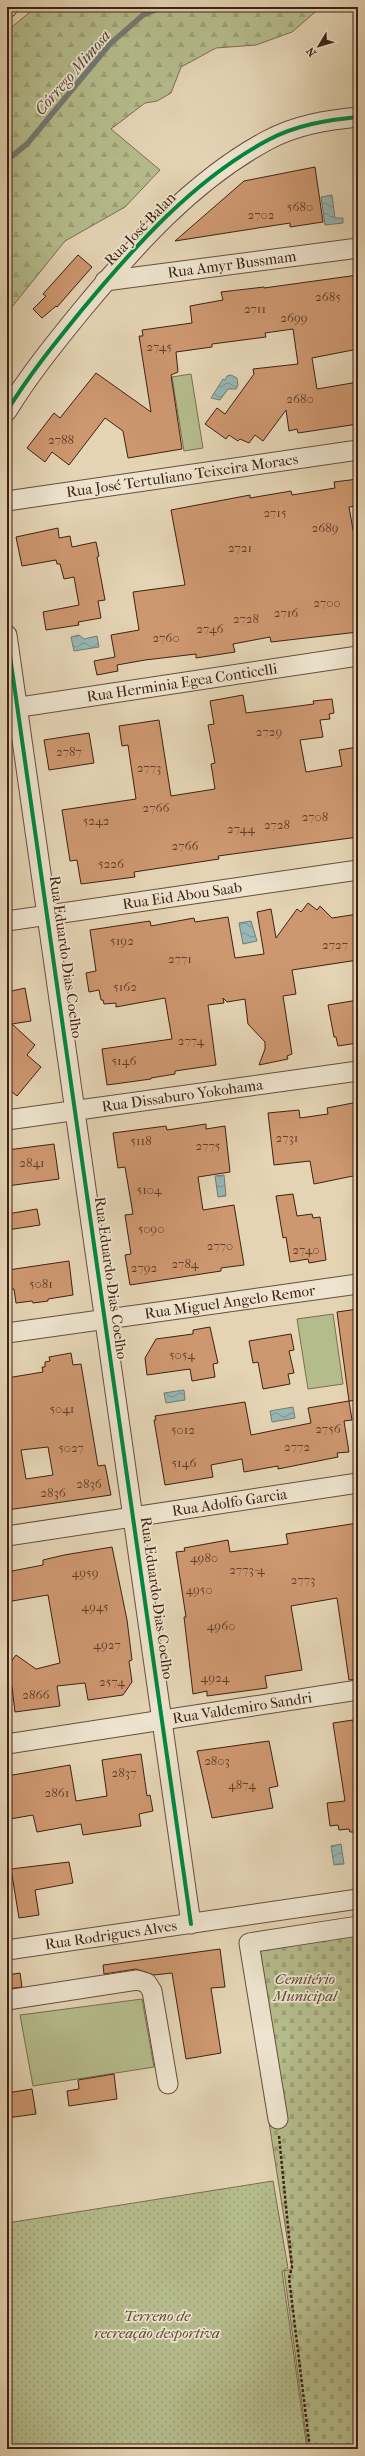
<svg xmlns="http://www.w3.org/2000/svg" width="365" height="2456" font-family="'IM FELL French Canon',serif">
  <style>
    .forest { fill: url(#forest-firs); stroke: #7a6e50 }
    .cemetery { fill: url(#cemetery-stones); stroke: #7a6e50 }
    .park { fill: url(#park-dots); stroke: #7a6e50 }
    .pitch { fill: #b5bc8c; stroke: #7a6e50 }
    .water { fill: url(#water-waves); stroke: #747b74 }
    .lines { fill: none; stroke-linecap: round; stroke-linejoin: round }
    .stream { stroke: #747b74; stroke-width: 5.5 }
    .building { fill: #cd976f; stroke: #402113; fill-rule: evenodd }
    .minor-casing { stroke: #694e3b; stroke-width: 21 }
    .path { stroke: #402113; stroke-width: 2.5; stroke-dasharray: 3 2; stroke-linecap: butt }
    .minor { stroke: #ede3ce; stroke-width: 19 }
    .cycleway-casing { stroke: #ede3ce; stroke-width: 6 }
    .cycleway { stroke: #00873e; stroke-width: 4 }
    .labels { text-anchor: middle; stroke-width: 3.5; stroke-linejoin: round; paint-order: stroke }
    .number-label { font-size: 13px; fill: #633e2a }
    .street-label { font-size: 15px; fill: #402113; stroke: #ede3ce }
    .park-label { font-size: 15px; font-style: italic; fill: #5d4831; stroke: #ede3ce }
    .water-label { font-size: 16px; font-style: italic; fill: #56463b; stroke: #ede3ce }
  </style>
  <defs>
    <pattern id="forest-firs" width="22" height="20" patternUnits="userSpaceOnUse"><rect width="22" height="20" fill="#b5bc8c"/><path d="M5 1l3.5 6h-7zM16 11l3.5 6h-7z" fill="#9da178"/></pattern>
    <pattern id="cemetery-stones" width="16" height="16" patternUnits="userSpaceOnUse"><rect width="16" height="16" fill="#b5bc8c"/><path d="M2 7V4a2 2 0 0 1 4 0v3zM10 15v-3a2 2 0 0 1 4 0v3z" fill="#9da178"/></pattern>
    <pattern id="park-dots" width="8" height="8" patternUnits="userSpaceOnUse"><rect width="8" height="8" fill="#b5bc8c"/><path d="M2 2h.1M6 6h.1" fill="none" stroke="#9da178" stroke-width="1.8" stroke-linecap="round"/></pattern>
    <pattern id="water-waves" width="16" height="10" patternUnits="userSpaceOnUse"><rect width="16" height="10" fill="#97b7b4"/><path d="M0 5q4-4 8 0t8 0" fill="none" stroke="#7d9491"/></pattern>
  </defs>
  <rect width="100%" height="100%" fill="#e4d4b4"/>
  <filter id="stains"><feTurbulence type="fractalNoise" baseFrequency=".005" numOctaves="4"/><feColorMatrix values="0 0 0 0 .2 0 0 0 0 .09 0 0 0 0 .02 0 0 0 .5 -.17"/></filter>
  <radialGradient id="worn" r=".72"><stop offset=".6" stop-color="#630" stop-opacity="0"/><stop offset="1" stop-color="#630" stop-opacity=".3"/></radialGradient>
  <path class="forest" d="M36 7H321L292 32 256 45 216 48 181 67 171 93 157 101 145 103 111 129 160 170 125 207 65 241 7 313V31Z"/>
  <path class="cemetery" d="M358 1925V2449H308L284 2271 292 2269 263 2084 245 1942Z"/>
  <path class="park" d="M273 2181 288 2268 282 2271 307 2449H7V2223Z"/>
  <g class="pitch">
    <path d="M191 374 203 448 184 451 172 377Z"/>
    <path d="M333 1314 343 1384 308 1389 297 1319Z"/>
    <path d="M142 1999 154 2067 33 2086 20 2015Z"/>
  </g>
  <g class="water">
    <path d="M332 195 335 218H343V223L325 225 321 197Z"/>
    <path d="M231 375 237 378 238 385 236 389H228L220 400 211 398 223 379 225 380 227 376Z"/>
    <path d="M79 635 84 639 97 636 99 647 74 651 71 637Z"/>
    <path d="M251 921 257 941 243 944 239 923Z"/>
    <path d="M224 1175 226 1196 218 1197 215 1176Z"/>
    <path d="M184 1390 185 1400 166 1403 164 1393Z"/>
    <path d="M293 1407 295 1418 272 1422 270 1411Z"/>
    <path d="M341 1844 344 1864 334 1865 331 1846Z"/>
  </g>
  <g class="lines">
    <path class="stream" d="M7 160 27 144 110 44 143 15 162 7"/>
  </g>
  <g class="building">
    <path d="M315 167 323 222 290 227V223L175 241 244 181Z"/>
    <path d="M78 255 92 267 57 307 56 306 42 318 33 309 46 296 43 294Z"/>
    <path d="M358 275V320L354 321 358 349 312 358 317 389 358 382V424L298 433 297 429 289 431 286 410 263 441 255 435 249 443 240 439 238 441 229 435 226 439 205 424 217 408 225 414 254 374 253 369 298 364 293 329 265 333 266 337 212 344V347L176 352 178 372 171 375 182 449 128 458 123 431 105 418 69 465 52 452 45 462 27 448 54 413 60 418 96 373 151 412 139 336H143L142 330 192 323 190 306 223 300 221 292 264 287V288Z"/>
    <path d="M358 479V506L349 507 355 541 358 540V632L271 642 270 637 233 644 235 652 196 658V654L145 660 117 665 118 671 97 675 94 661 115 657 111 635 139 630 133 592 185 585 171 510 250 495V498L291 491 292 495 335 488 334 482Z"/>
    <path d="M58 528 59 538 70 536 72 547 96 542 99 556 97 557 105 600 98 601 101 618 78 622 79 625 46 630 43 612 79 605 74 577 64 579 60 564H57L56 560 22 566 16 537Z"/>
    <path d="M243 695 246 713 314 704 313 701 332 699 334 713 329 714 330 719 320 720 323 737 300 740 306 772 342 766 339 750 358 747V837L218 856 219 859 134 872 135 877 81 884 77 860 70 861 62 810 136 799 128 745 122 746 119 726 159 720 171 796 215 789 211 764 215 763 208 725 214 724 210 701Z"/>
    <path d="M89 733 94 763 49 770 44 740Z"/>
    <path d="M308 903 317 910 320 906 332 918 358 914V960L292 970 296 994 283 996 292 1054 287 1056 288 1059 259 1065 265 1049V1042L248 1024 245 999 227 1002 223 998 224 1003 208 1005 216 1065 175 1071V1074L151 1078V1079L107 1085 102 1049 172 1039 165 998 116 1007V1003L104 1004 103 1000H101L99 990 89 992 86 973 96 971 90 930 150 921 151 926 194 918 195 922 228 917 235 958 264 954 257 912 271 909 276 938 297 909 301 912Z"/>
    <path d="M25 988 31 1021 12 1024 35 1045 27 1055 41 1067 17 1096 7 1088V992Z"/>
    <path d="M358 1000 357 1043 338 1046 336 1037H334L328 1005Z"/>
    <path d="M358 1102V1175L314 1184 310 1161 274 1165 268 1113 299 1110 300 1118 328 1114 327 1108Z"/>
    <path d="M206 1124V1129L225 1126 230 1172 198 1177 203 1210 234 1205 244 1265 221 1268V1271L130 1285 125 1255 131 1254 125 1215 133 1214 125 1167 118 1168 113 1133 166 1126 167 1130Z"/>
    <path d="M54 1144 59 1179 7 1186V1150Z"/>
    <path d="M293 1194 297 1216 312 1214 313 1218 320 1217 326 1260 309 1263 308 1259 290 1262 286 1237 283 1238 276 1196Z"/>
    <path d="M37 1209 40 1225 7 1230V1214Z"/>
    <path d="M69 1261 73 1295 48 1299V1301L33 1303 32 1301 16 1303 14 1289H11L8 1270Z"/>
    <path d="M358 1309V1400L349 1401 337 1312Z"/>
    <path d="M210 1327 218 1363 213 1364 215 1377 192 1381 190 1369 147 1375 145 1358 156 1339 193 1334V1330Z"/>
    <path d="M291 1334 294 1350 289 1351 294 1373 288 1374 290 1384 263 1389 258 1362 253 1363 249 1341Z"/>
    <path d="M71 1353 73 1365 81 1364 98 1466 105 1465 111 1495 7 1510V1378L43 1372 42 1367H45V1362L50 1361 49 1357ZM48 1447 53 1475 26 1479 21 1450Z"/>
    <path d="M349 1401 352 1420 344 1421 349 1452 337 1453 338 1457 278 1469V1466L244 1472 242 1459 211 1465 213 1477 165 1485 154 1420H156L155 1416 245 1402 251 1435 311 1423 308 1408Z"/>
    <path d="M358 1523V1679L349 1680 337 1598 291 1606 302 1670 265 1676 267 1688 207 1696V1691L193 1694 184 1617H186L176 1552 185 1551 184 1548 228 1540 230 1552 288 1544 286 1534Z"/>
    <path d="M112 1547 127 1620 132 1660 129 1661 132 1682 123 1695 88 1700 85 1683 57 1686 60 1706 15 1712 12 1687 7 1689V1667L16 1655 36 1669 60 1663 48 1595 12 1601 7 1572 43 1565V1560L64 1555Z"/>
    <path d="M353 1720 358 1751V1832H350L349 1829 339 1830 338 1825 330 1826 327 1803 345 1801 333 1723Z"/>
    <path d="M269 1741 278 1786 269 1788 273 1808 212 1818 197 1751Z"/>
    <path d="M141 1754 147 1796 150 1795 153 1811 139 1814 141 1826 83 1835 81 1824 37 1832 33 1815 10 1819 7 1776 70 1765 76 1801 107 1796 102 1760Z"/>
    <path d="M69 1862 73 1883 35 1890 39 1915 19 1918 11 1869Z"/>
    <path d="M220 1949 225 1987 211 1988 221 2053 186 2059 172 1973 154 1975 136 1969 104 1974 103 1965Z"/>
    <path d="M20 1973 22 1987 7 1989V1975Z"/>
    <path d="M114 2074 117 2099 69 2106 67 2091 79 2089 78 2080Z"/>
    <path d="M32 2089 36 2114 7 2118V2093Z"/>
  </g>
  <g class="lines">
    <defs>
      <g id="minor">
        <path d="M7 8 8 7"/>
        <path id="s1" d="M105 281 358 248"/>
        <path d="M7 411C29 375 55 343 81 311 134 247 193 180 268 140 296 125 327 120 358 117"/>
        <path id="s2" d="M7 501 358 450"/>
        <path d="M7 635 191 1924"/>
        <path id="s3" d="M7 709 358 656"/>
        <path id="s4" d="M7 921 358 870"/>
        <path id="s5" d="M7 1120 358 1071"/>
        <path id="s6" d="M7 1333 358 1284"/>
        <path id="s7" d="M7 1536 358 1483"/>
        <path id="s8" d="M7 1744 358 1690"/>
        <path id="s9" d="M7 1950 358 1899"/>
        <path d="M7 2000 137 1980 147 1983 152 1991 168 2084"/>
        <path d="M278 2119 249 1943 358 1926"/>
      </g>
    </defs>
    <use href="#minor" class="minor-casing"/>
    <path class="path" d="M279 2136 292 2267 289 2278 310 2449"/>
    <use href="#minor" class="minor"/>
    <defs>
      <g id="cycleway">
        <path d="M7 411C29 375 55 343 81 311 134 247 193 180 268 140 296 125 327 120 358 117"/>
        <path d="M7 635 191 1924"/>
      </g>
    </defs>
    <use href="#cycleway" class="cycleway-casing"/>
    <use href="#cycleway" class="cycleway"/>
  </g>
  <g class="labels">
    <g class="number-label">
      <text x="300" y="211">5680</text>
      <text x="261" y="219">2702</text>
      <text x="328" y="301">2685</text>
      <text x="255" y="313">2711</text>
      <text x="294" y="322">2699</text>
      <text x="159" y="351">2745</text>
      <text x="300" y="403">2680</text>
      <text x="61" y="444">2788</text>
      <text x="275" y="517">2715</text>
      <text x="325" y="532">2689</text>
      <text x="240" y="552">2721</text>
      <text x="327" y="607">2700</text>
      <text x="286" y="617">2716</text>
      <text x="246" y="623">2728</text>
      <text x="210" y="633">2746</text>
      <text x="166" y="642">2760</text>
      <text x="269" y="736">2729</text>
      <text x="69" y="756">2787</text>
      <text x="149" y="772">2773</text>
      <text x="156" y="812">2766</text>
      <text x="315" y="821">2708</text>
      <text x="96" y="825">5242</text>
      <text x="277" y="829">2728</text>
      <text x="241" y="833">2744</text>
      <text x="185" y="850">2766</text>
      <text x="111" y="868">5226</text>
      <text x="122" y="945">5192</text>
      <text x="335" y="949">2727</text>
      <text x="180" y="963">2771</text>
      <text x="125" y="991">5162</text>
      <text x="191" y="1045">2774</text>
      <text x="124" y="1065">5146</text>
      <text x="287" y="1142">2731</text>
      <text x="141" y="1145">5118</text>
      <text x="208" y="1150">2775</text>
      <text x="32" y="1167">2841</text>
      <text x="149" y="1194">5104</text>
      <text x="151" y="1233">5090</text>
      <text x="220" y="1250">2770</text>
      <text x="306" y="1254">2740</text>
      <text x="185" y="1268">2784</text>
      <text x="144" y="1272">2792</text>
      <text x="41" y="1288">5081</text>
      <text x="182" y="1359">5054</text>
      <text x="62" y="1413">5041</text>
      <text x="328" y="1433">2756</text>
      <text x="183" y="1434">5012</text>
      <text x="297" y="1451">2772</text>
      <text x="71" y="1452">5027</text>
      <text x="184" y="1467">5146</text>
      <text x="89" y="1488">2836</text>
      <text x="53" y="1497">2836</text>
      <text x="204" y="1562">4980</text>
      <text x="247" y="1574">2773-4</text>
      <text x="85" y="1577">4959</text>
      <text x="303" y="1584">2773</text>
      <text x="199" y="1594">4950</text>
      <text x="95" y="1611">4945</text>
      <text x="221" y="1630">4960</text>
      <text x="107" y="1649">4927</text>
      <text x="215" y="1682">4924</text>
      <text x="112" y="1686">2574</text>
      <text x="36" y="1699">2866</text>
      <text x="217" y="1765">2803</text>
      <text x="124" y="1777">2837</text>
      <text x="242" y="1789">4874</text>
      <text x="57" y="1797">2861</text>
    </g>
    <g class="street-label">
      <text transform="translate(140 229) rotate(-46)" y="5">Rua José Balan</text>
      <text dy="5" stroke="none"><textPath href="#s1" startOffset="128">Rua Amyr Bussmam</textPath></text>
      <text dy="5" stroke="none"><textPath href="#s2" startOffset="177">Rua José Tertuliano Teixeira Moraes</textPath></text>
      <text dy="5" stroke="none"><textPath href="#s3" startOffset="177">Rua Herminia Egea Conticelli</textPath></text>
      <text dy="5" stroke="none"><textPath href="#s4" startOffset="177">Rua Eid Abou Saab</textPath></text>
      <text transform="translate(66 957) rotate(82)" y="5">Rua Eduardo Dias Coelho</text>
      <text dy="5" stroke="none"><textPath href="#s5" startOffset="177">Rua Dissaburo Yokohama</textPath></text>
      <text transform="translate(111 1278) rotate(82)" y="5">Rua Eduardo Dias Coelho</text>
      <text dy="5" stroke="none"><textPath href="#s6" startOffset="225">Rua Miguel Angelo Remor</textPath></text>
      <text dy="5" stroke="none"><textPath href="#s7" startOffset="225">Rua Adolfo Garcia</textPath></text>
      <text transform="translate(157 1598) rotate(82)" y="5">Rua Eduardo Dias Coelho</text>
      <text dy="5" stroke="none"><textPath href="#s8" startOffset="238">Rua Valdemiro Sandri</textPath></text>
      <text dy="5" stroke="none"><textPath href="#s9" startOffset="105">Rua Rodrigues Alves</textPath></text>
    </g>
    <g class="park-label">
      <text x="305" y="1984">Cemitério<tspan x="305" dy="17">Municipal</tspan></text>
      <text x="157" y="2321">Terreno de<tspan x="157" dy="17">recreação desportiva</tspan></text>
    </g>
    <g class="water-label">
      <text transform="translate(72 72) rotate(-49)" y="6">Córrego Mimosa</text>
    </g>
  </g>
  <rect width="365" height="2456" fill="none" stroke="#e4d4b4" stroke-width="24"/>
  <rect x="8" y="8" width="349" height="2440" fill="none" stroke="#402113" stroke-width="2"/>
  <rect x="12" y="12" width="341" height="2432" fill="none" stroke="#402113"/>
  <g transform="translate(319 46) rotate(232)" stroke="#ede3ce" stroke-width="3" paint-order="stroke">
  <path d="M0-3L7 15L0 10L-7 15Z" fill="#402113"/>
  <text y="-6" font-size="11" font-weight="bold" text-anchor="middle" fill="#402113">N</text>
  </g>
  <rect width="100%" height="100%" filter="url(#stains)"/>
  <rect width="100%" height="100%" fill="url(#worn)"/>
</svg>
